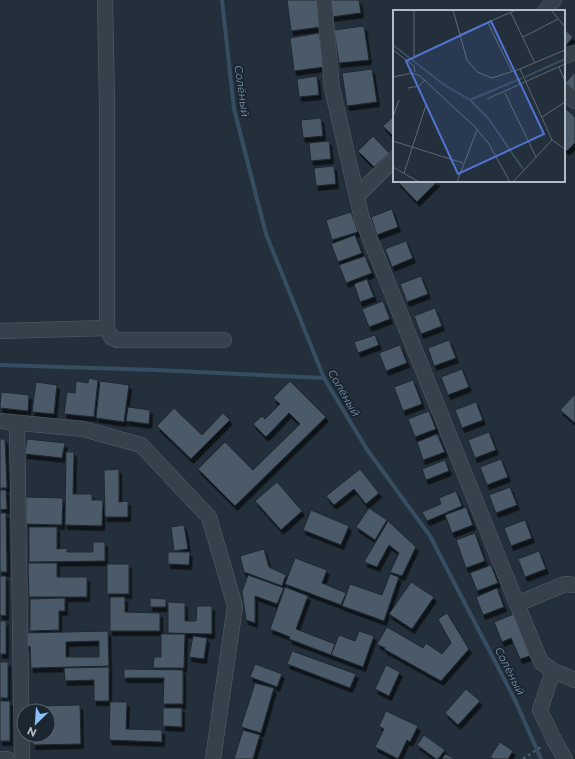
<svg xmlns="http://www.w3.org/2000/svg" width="575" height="759" font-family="Montserrat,sans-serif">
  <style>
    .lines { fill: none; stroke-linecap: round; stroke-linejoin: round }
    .stream { stroke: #364d62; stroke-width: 4 }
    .building { fill: #4c5a67; stroke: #1e2832; fill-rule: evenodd; filter: url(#shadow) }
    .minor-casing { stroke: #555f69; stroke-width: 16 }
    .path { stroke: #455b5b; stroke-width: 2.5; stroke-dasharray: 3 3; stroke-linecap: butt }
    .minor { stroke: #37414c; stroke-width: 15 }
    .labels { text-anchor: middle; stroke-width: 4; stroke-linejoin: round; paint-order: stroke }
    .water-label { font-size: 11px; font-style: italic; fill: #7290aa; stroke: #1c2630 }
    .inset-river { fill: none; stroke: #364d62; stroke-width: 2 }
    .inset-road { fill: none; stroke: #5c6873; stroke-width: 1 }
    .view { fill: #5174d2; fill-opacity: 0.15; stroke: #5174d2; stroke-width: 2 }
    .inset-edge { fill: none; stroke: #b2bcc7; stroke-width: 2 }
  </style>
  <defs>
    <filter id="shadow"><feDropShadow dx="2.5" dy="4.5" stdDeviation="0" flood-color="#0009"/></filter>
  </defs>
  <rect width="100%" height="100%" fill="#23303b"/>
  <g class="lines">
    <g class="stream">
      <path d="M222 0 234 109 266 234 324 378 366 448 430 536 515 700 541 759"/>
      <path d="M0 365 156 370 324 378"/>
    </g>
  </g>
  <g class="building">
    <path d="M287 0H318L321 27 291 31Z"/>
    <path d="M328 0H359L361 13 331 17Z"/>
    <path d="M364 26 369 60 339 63 334 30Z"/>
    <path d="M564 29 573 37 564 48Z"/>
    <path d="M319 33 324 67 294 71 290 38Z"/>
    <path d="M372 69 377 102 347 106 342 73Z"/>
    <path d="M575 72V92L565 83Z"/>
    <path d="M317 76 319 95 299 97 297 79Z"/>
    <path d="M566 109 575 117V143L567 151 564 148V111Z"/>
    <path d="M394 116V137L383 126Z"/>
    <path d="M321 118 323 136 303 138 301 120Z"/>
    <path d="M373 136 389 153 374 167 358 151Z"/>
    <path d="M329 141 331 159 311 161 309 143Z"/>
    <path d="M334 166 336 184 316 186 314 168Z"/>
    <path d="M397 181H438L417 202Z"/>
    <path d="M392 209 398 227 377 235 371 217Z"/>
    <path d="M351 212 358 232 332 240 326 220Z"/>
    <path d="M355 235 362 253 338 262 331 244Z"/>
    <path d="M406 241 413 258 392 267 385 249Z"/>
    <path d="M365 256 372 273 346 283 339 265Z"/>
    <path d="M421 276 428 294 407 302 400 284Z"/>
    <path d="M367 279 374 297 360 302 354 284Z"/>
    <path d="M383 301 390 319 369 327 362 309Z"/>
    <path d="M435 308 442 326 421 334 414 316Z"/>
    <path d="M375 335 379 345 358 353 354 342Z"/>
    <path d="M449 340 456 358 434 366 428 348Z"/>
    <path d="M400 345 407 363 386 371 379 353Z"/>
    <path d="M462 369 469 387 448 395 441 377Z"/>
    <path d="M89 378 98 380 94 417 64 414 67 392 75 393 76 381 88 383Z"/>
    <path d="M413 380 422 404 403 411 394 387Z"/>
    <path d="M100 381 129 385 124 422 96 418Z"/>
    <path d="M290 381 326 417 235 506 198 469 225 442 253 470 300 424 289 413 266 437 253 424 262 416 265 419 280 404 273 398Z"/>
    <path d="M36 382 57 385 54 414 32 412Z"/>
    <path d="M1 392 29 395 28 411 0 408Z"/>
    <path d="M575 394V423L560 410Z"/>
    <path d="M476 402 483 420 462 428 455 410Z"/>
    <path d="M128 407 150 410 149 424 126 421Z"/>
    <path d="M174 408 202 435 223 413 230 420 191 459 157 426Z"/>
    <path d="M429 411 436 429 415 437 408 419Z"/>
    <path d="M489 432 496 450 475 458 468 440Z"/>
    <path d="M437 434 445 452 423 460 417 442Z"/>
    <path d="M0 439H5L7 488H0Z"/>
    <path d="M27 439 65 443 62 458 25 454Z"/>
    <path d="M66 452H74L73 494H92V500H103L102 526 65 525Z"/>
    <path d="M501 459 508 477 487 485 480 467Z"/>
    <path d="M445 460 449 471 426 480 422 469Z"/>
    <path d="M119 469V502L128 501V517H105L104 470Z"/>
    <path d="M360 469 379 493 366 504 354 489 334 505 326 496Z"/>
    <path d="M277 482 302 511 281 530 255 501Z"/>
    <path d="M510 487 517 505 496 513 489 495Z"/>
    <path d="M0 490H6L7 509 0 510Z"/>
    <path d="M456 491 462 506 427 521 422 512 441 504 439 498Z"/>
    <path d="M26 497 63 498 62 525 26 524Z"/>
    <path d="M466 507 473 525 452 533 445 515Z"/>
    <path d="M369 508 387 520 375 540 356 527Z"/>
    <path d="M311 510 349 526 341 545 303 530Z"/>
    <path d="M0 513H6L7 572H0Z"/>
    <path d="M525 520 532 538 511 546 504 528Z"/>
    <path d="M388 521 416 547 402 576 390 572 399 553 389 545 377 567 364 562Z"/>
    <path d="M184 525 188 549 174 551 171 527Z"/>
    <path d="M29 527H57V549L67 548V552H93V542H105V561L29 562Z"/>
    <path d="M475 533 485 561 466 568 456 540Z"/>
    <path d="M264 549 269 567 286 575 282 586 244 572 240 556Z"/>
    <path d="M539 551 546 569 525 577 518 559Z"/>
    <path d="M168 552H190L189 565 168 564Z"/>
    <path d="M295 558 327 570 322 583 346 593 341 605 285 584Z"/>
    <path d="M28 563H57V577H87V597H29Z"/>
    <rect x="107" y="564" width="22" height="30"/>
    <path d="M491 565 498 583 477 591 470 573Z"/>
    <path d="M390 574 399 577 384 621 342 606 350 584 382 595Z"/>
    <path d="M248 575 284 588 277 604 255 596V623L246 620 242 592Z"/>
    <path d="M0 576H6V616L0 615Z"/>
    <path d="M411 582 434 597 412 629 389 614Z"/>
    <path d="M285 587 308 596 296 629 335 644 331 655 289 639 290 637 270 629Z"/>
    <path d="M497 588 504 607 483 615 476 597Z"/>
    <path d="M110 597H125V612L160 613V631H110Z"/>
    <path d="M65 598V611H59V630L30 631V599Z"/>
    <path d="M150 598 166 599V607H150Z"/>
    <path d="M168 602 185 603V621H196L197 606H212V634L168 633Z"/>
    <path d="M447 613 469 649 441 681 384 649 385 648 377 644 387 627 423 648 426 643 442 654 451 643 438 619Z"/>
    <path d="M514 614 530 656 520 659 511 638 502 642 494 622Z"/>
    <rect x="0" y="621" width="6" height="33"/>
    <path d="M108 631 109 666 31 668 30 646 26 647V633ZM99 641V657H66V642Z"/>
    <path d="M359 631 374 636 363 667 331 655 339 635 355 641Z"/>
    <path d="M161 634H185L184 668H153L154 657H161Z"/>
    <path d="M193 636 207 638 204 659 189 657Z"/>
    <path d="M292 651 356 674 350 688 287 664Z"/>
    <rect x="0" y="662" width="8" height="36"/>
    <path d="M255 664 282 674 277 687 250 677Z"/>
    <path d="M386 665 400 672 389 696 375 689Z"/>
    <path d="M109 667V701H94V680L65 681 64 668Z"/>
    <path d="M124 669 183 670V704H163L164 678H124Z"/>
    <path d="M255 683 274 688 261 733 241 727Z"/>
    <path d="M466 689 480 701 458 725 445 713Z"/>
    <rect x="0" y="701" width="10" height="40"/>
    <path d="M110 702H127L126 729 162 730V742L109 740Z"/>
    <path d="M80 705 81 744 33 745V735H48V711H32V706Z"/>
    <path d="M163 708H182V727L163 726Z"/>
    <path d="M386 711 418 726 410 742 407 740 398 759 375 747 384 729 379 726Z"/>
    <path d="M243 730 260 735 253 759H234Z"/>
    <path d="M424 735 445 750 438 759H436L417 745Z"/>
    <path d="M500 742 513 751 508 759H494L490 757Z"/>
    <path d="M445 754 456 759H442Z"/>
  </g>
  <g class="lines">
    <defs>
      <g id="minor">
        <path d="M105 0 107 102V328"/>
        <path d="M324 0 332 88 362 219 532 641 541 662 553 671 575 680"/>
        <path d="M545 11 554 0"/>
        <path d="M564 57 569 54 575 53"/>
        <path d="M564 91 575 101"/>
        <path d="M357 196 394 159"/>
        <path d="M0 331 107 328 111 337 117 340H224"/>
        <path d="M0 421 83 429 141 445 209 517 235 606 213 759"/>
        <path d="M17 423 22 759"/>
        <path d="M517 604 565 584 575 585"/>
        <path d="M553 671 540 710 553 738 565 759"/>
        <path d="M0 759H7"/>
      </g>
    </defs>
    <use href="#minor" class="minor-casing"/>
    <path class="path" d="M523 759 541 747"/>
    <use href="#minor" class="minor"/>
  </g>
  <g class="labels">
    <g class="water-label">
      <text transform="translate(242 91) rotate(82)" y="4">Солёный</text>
      <text transform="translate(344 393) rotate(60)" y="4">Солёный</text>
      <text transform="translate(510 671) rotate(63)" y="4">Солёный</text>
    </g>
  </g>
  <g transform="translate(393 10)">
    <rect width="172" height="172" fill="#23303b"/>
    <path class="inset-river" d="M0 35 50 74 77 90 95 108 130 159M132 67 172 49M77 90 129 68"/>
    <path class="inset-road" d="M21 0V47M60 0 74 50 84 62 99 68 127 59 172 40M158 0 172 17M118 3 142 53M95 13 119 62M66 25 123 0M130 27 165 9M0 40 21 56 22 62M166 57 172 71M127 59 159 130 172 139M0 67 19 63 27 66 82 117 96 134 117 172M15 78 26 76 32 70M112 83 143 147M94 89 172 54M0 107 6 90M149 107 172 92M0 131 70 153M0 157 26 172M11 163 33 95M64 172 84 120M120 172 159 130"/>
    <path class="view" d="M98 11 151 124 65 164 13 51Z"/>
    <rect width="172" height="172" class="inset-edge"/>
  </g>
  <g transform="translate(36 723) rotate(205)"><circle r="19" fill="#1c2630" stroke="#58626c"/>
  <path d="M0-3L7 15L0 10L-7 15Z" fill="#88bef6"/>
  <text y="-6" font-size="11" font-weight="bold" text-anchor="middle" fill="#b2bcc7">N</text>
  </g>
</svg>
